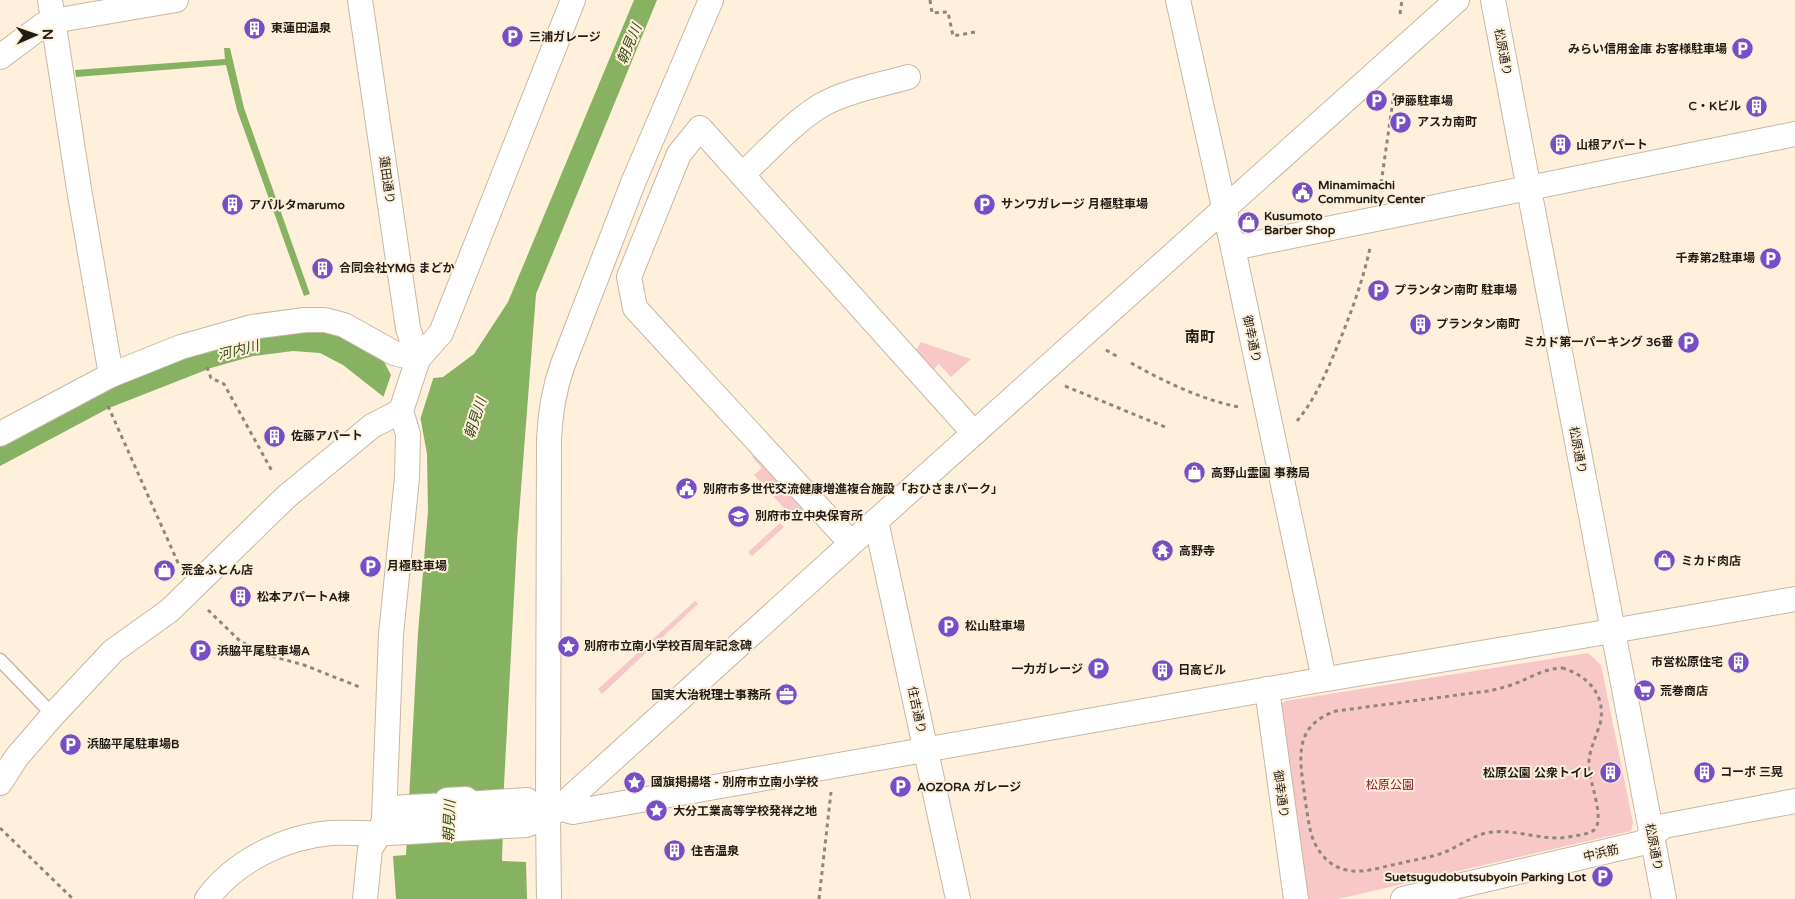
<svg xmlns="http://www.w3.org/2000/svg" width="1795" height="899" font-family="'Varela Round','Noto Sans JP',sans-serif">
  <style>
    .green { fill: #f7c8c7 }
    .water { fill: #86b261 }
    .pier { fill: #fff0dc }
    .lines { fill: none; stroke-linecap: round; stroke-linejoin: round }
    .lane-casing { stroke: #c6b8a5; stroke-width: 15 }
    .street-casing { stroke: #c6b8a5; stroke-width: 26 }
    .path { stroke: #908679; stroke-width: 3; stroke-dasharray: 4 4; stroke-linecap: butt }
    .lane { stroke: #fff; stroke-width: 12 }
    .street { stroke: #fff; stroke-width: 24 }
    .labels { text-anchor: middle; stroke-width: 4; stroke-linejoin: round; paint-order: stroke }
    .poi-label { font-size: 12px; font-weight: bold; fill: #211c15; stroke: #fff0dc; text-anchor: start }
    .street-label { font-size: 12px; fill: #211c15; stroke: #fff0dc }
    .park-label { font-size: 12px; fill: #8d1829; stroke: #fff0dc }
    .water-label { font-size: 14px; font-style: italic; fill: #314e16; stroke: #fff0dc }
    .quarter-label { font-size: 15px; font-weight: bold; fill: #211c15; stroke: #fff0dc }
  </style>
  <rect width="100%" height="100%" fill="#fff0dc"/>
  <g class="green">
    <path d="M921 342 971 359 951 377 939 364 934 369 916 350Z"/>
    <path d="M754 455 803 510 793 518 754 475 762 468 752 457Z"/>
    <path d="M780 523 784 527 752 556 748 552Z"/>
    <path d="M695 601 698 604 602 694 598 689Z"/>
    <path d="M1588 653 1601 665 1633 823 1631 831 1338 899H1305L1279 706 1285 701Z"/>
  </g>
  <g class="water">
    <path d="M634 0H657L536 294 517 541 504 785 502 861 526 862 527 899H396L393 856 406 855 418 633 428 511 427 454 420 416 385 398 343 365 320 353 293 351 253 356 211 368 109 408 0 466V440L103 386 250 333 326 329 434 378 443 377 474 354 508 302Z"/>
    <path d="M224 48H230L244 108 310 294 304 296 237 110 226 65 76 77 75 70 225 59Z"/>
  </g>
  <path class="pier" d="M379 352 434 376 419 423 418 418 383 398 391 375Z"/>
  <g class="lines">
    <defs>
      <path id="lane" d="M0 660 53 715"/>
      <g id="street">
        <path d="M50 0 79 189 111 375"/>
        <path d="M360 0 408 328 418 359"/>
        <path d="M1178 0 1233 248 1324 679"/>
        <path d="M1493 0 1664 899"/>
        <path d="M0 57 43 25 53 21 176 0"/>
        <path d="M742 175C767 152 791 124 820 106 845 91 881 85 908 77"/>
        <path d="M1233 248 1795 134"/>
        <path d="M0 434 111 375 181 347 252 327 305 320H325L344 325 394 353 418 359"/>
        <path d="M876 521 958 899"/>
        <path d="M851 543 635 308 629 277 679 154 700 128 974 433"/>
        <path d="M1267 689 1296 899"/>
        <path d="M0 783 16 758 53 715 113 651 169 611 286 497 372 426 401 411"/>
        <path d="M466 799V804L527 800 526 809 389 817 390 808 448 805 447 800Z"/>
        <path d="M559 808 876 521 1457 0"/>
        <path d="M207 899C235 861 284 837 331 833 350 832 370 834 389 833 434 831 480 827 526 825L548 817 559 808 573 812 1309 682 1612 631 1795 599"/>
        <path d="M365 899 370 849 380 833 384 819 391 634 407 478 408 434 401 411 418 359 441 333 573 0"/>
        <path d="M549 899 548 817 549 440C550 413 554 389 563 364L633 183 711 0"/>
        <path d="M1403 899 1642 843 1664 826 1795 801"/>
      </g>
    </defs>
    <use href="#lane" class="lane-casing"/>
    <use href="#street" class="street-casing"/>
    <g class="path">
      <path d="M930 0 932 13 948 12 953 36 975 32"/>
      <path d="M1400 14 1402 0"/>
      <path d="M1380 191 1394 93"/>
      <path d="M1106 350 1120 358"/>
      <path d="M1131 363C1163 381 1202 400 1239 407"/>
      <path d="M207 367 211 378 224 384 273 473"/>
      <path d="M1065 386 1165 427"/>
      <path d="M108 406 179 565"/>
      <path d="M1297 421C1317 397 1328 368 1340 340 1352 310 1363 280 1370 248"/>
      <path d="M208 610 240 641 264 654 304 665 362 688"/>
      <path d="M1562 668C1587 675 1607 695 1600 724 1595 740 1587 754 1589 771 1591 784 1605 821 1594 830 1590 833 1585 834 1580 835 1573 836 1565 838 1558 838 1533 838 1510 828 1486 833 1471 837 1459 846 1445 852 1430 858 1412 860 1397 864 1385 866 1372 871 1360 871 1333 873 1315 853 1310 829 1307 814 1305 798 1303 783 1298 749 1299 724 1336 711L1488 691C1494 690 1501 688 1508 686 1528 680 1540 669 1562 668Z"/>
      <path d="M0 828 73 899"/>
      <path d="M819 899 831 792"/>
    </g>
    <use href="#lane" class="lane"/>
    <use href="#street" class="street"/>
  </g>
  <defs>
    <symbol id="building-disc" viewBox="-11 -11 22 22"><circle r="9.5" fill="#764ec7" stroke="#fff0dc"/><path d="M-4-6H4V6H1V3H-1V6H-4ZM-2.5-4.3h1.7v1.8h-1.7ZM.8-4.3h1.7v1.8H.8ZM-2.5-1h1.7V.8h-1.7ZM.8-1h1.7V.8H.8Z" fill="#fff"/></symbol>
    <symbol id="parking-disc" viewBox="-11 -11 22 22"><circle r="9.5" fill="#764ec7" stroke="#fff0dc"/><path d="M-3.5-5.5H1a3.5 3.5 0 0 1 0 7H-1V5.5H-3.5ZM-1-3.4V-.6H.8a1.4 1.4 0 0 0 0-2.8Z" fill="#fff"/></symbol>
    <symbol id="civic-disc" viewBox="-11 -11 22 22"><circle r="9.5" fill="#764ec7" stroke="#fff0dc"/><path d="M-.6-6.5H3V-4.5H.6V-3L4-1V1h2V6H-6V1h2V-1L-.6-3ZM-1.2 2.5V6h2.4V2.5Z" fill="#fff"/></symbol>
    <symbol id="shop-disc" viewBox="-11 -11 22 22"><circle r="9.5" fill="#764ec7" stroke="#fff0dc"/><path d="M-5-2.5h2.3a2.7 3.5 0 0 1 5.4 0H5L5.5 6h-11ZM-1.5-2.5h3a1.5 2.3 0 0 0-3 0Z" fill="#fff"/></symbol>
    <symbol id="school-disc" viewBox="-11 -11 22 22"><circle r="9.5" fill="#764ec7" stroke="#fff0dc"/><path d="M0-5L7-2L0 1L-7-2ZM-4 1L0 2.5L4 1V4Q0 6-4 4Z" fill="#fff"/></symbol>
    <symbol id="temple-disc" viewBox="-11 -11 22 22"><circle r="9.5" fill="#764ec7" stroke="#fff0dc"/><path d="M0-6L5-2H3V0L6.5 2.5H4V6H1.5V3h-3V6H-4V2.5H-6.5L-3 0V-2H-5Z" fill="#fff"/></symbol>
    <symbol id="sight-disc" viewBox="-11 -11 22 22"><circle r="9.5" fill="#764ec7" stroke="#fff0dc"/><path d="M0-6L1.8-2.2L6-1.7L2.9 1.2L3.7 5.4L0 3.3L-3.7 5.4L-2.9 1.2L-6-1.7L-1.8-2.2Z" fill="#fff"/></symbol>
    <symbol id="supermarket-disc" viewBox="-11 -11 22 22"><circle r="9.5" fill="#764ec7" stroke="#fff0dc"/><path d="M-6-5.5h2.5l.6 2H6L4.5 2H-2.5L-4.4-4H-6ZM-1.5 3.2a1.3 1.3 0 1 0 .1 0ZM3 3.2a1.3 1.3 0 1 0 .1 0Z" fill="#fff"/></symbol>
    <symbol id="office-disc" viewBox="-11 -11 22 22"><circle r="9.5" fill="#764ec7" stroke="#fff0dc"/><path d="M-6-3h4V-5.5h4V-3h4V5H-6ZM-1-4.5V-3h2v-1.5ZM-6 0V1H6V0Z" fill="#fff"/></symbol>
  </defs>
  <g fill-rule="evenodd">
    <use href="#building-disc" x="242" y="16" width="25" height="25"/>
    <use href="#parking-disc" x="500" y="24" width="25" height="25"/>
    <use href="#parking-disc" x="1730" y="36" width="25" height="25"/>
    <use href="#parking-disc" x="1364" y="88" width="25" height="25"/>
    <use href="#building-disc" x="1744" y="94" width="25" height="25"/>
    <use href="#parking-disc" x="1388" y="110" width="25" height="25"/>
    <use href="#building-disc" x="1548" y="132" width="25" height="25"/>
    <use href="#civic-disc" x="1290" y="180" width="25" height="25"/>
    <use href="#parking-disc" x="972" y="192" width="25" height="25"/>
    <use href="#building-disc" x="220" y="192" width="25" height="25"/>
    <use href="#shop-disc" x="1236" y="210" width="25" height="25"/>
    <use href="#parking-disc" x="1758" y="246" width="25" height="25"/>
    <use href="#building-disc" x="310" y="256" width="25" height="25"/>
    <use href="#parking-disc" x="1366" y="278" width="25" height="25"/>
    <use href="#building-disc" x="1408" y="312" width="25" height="25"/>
    <use href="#parking-disc" x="1676" y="330" width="25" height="25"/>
    <use href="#building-disc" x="262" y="424" width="25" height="25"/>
    <use href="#shop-disc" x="1182" y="460" width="25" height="25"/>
    <use href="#civic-disc" x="674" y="476" width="25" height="25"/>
    <use href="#school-disc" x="726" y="504" width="25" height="25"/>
    <use href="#temple-disc" x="1150" y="538" width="25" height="25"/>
    <use href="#shop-disc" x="1652" y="548" width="25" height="25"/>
    <use href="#parking-disc" x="358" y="554" width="25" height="25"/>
    <use href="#shop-disc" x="152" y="558" width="25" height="25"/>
    <use href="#building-disc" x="228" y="584" width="25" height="25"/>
    <use href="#parking-disc" x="936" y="614" width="25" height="25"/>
    <use href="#sight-disc" x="556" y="634" width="25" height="25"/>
    <use href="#parking-disc" x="188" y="638" width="25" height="25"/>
    <use href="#building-disc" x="1726" y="650" width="25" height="25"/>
    <use href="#parking-disc" x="1086" y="656" width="25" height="25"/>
    <use href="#building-disc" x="1150" y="658" width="25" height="25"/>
    <use href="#supermarket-disc" x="1632" y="678" width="25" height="25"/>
    <use href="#office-disc" x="774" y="682" width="25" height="25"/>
    <use href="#parking-disc" x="58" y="732" width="25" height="25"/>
    <use href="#building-disc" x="1692" y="760" width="25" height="25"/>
    <use href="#building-disc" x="1598" y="760" width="25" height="25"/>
    <use href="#sight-disc" x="622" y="770" width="25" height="25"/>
    <use href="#parking-disc" x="888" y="774" width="25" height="25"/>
    <use href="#sight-disc" x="644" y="798" width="25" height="25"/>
    <use href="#building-disc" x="662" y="838" width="25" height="25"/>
    <use href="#parking-disc" x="1590" y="864" width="25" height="25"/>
  </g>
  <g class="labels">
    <g class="poi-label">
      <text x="271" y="32">東蓮田温泉</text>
      <text x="529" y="41">三浦ガレージ</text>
      <text x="1727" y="53" text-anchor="end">みらい信用金庫 お客様駐車場</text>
      <text x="1393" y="105">伊藤駐車場</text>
      <text x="1741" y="110" text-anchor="end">C・Kビル</text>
      <text x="1417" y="126">アスカ南町</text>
      <text x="1576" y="149">山根アパート</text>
      <text x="1318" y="189">Minamimachi<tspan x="1318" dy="14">Community Center</tspan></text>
      <text x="1001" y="208">サンワガレージ 月極駐車場</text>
      <text x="249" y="209">アパルタmarumo</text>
      <text x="1264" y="220">Kusumoto<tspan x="1264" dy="14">Barber Shop</tspan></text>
      <text x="1755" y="262" text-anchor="end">千寿第2駐車場</text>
      <text x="339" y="272">合同会社YMG まどか</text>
      <text x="1394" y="294">プランタン南町 駐車場</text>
      <text x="1436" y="328">プランタン南町</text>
      <text x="1673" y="346" text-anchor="end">ミカド第一パーキング 36番</text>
      <text x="291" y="440">佐藤アパート</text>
      <text x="1211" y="477">高野山霊園 事務局</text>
      <text x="703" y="493">別府市多世代交流健康増進複合施設「おひさまパーク」</text>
      <text x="755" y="520">別府市立中央保育所</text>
      <text x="1179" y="555">高野寺</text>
      <text x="1681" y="565">ミカド肉店</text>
      <text x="387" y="570">月極駐車場</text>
      <text x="181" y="574">荒金ふとん店</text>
      <text x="257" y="601">松本アパートA棟</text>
      <text x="965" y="630">松山駐車場</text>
      <text x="584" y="650">別府市立南小学校百周年記念碑</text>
      <text x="217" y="655">浜脇平尾駐車場A</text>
      <text x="1723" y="666" text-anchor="end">市営松原住宅</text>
      <text x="1083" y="673" text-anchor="end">一力ガレージ</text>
      <text x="1178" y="674">日高ビル</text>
      <text x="1660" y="695">荒巻商店</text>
      <text x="771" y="699" text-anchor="end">国実大治税理士事務所</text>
      <text x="87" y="748">浜脇平尾駐車場B</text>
      <text x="1720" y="776">コーポ 三晃</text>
      <text x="1594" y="777" text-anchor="end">松原公園 公衆トイレ</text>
      <text x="651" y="786">國旗掲揚塔 - 別府市立南小学校</text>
      <text x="917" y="791">AOZORA ガレージ</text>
      <text x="673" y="815">大分工業高等学校発祥之地</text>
      <text x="691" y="855">住吉温泉</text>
      <text x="1586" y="881" text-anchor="end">Suetsugudobutsubyoin Parking Lot</text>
    </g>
    <g class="street-label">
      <text transform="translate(1503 52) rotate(79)" y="4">松原通り</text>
      <text transform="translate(387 180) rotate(82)" y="4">蓮田通り</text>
      <text transform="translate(1252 339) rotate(78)" y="4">御幸通り</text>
      <text transform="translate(1578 450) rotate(79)" y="4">松原通り</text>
      <text transform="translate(917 710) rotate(78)" y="4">住吉通り</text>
      <text transform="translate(1281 794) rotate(82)" y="4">御幸通り</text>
      <text transform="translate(1654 847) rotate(79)" y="4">松原通り</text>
      <text transform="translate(1601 853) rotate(-13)" y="4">中浜筋</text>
    </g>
    <g class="park-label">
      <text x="1390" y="789">松原公園</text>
    </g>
    <g class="water-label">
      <text transform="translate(629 44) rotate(-67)" y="5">朝見川</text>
      <text transform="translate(238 350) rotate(-14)" y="5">河内川</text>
      <text transform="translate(475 418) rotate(-72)" y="5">朝見川</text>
      <text transform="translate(449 821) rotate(-88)" y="5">朝見川</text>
    </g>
    <g class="quarter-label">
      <text x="1200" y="342">南町</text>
    </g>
  </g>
  <g transform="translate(35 35) rotate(88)" stroke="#fff0dc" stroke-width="4" paint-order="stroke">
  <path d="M0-4L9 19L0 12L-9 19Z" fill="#211c15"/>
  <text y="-8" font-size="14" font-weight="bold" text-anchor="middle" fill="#211c15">N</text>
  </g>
</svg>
